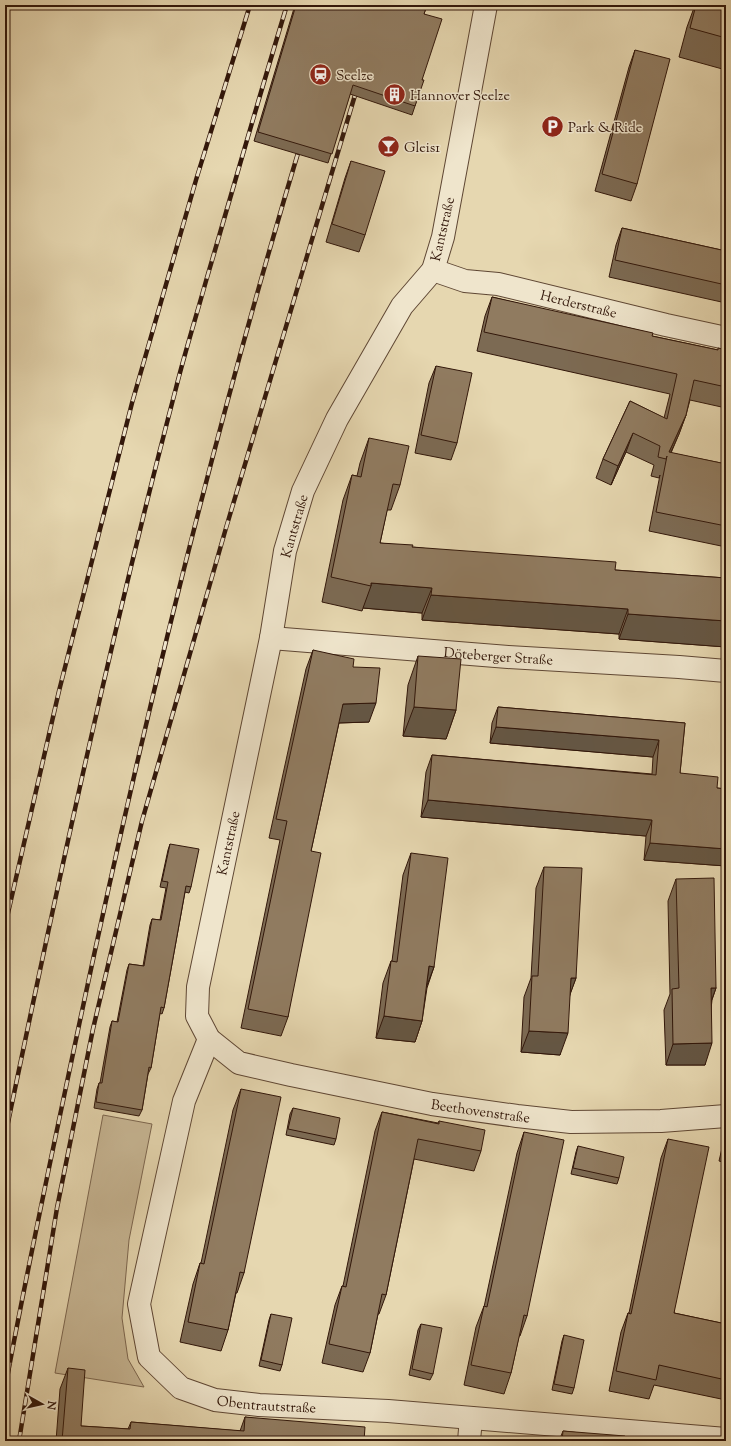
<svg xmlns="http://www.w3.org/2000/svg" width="731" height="1446" font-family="'Sorts Mill Goudy',serif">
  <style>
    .green { fill: #c7b694; stroke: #7c664f }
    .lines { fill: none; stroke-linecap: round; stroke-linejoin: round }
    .minor-casing { stroke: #5f4734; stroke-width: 24 }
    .minor { stroke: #efe5cc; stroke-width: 22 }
    .rail-casing { stroke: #32170a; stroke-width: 4.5 }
    .rail { stroke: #efe5cc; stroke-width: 3; stroke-dasharray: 9; stroke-linecap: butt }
    .wall { fill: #7c6a53; stroke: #32170a }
    .shaded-wall { fill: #655643; stroke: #32170a }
    .building { fill: #907b60; stroke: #32170a }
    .labels { text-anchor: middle; stroke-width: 3; stroke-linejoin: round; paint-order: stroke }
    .poi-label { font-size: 14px; fill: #32170a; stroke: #efe5cc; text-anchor: start }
    .street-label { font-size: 14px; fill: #32170a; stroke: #efe5cc }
  </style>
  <rect width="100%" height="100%" fill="#e6d7b0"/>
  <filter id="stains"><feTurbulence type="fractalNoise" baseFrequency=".005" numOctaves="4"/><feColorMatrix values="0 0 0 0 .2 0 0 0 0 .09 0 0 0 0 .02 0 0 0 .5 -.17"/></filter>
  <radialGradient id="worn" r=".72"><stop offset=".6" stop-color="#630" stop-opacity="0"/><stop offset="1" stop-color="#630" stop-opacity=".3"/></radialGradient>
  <path class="green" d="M103 1115 152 1124 129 1240 122 1318 128 1359 144 1387 55 1373Z"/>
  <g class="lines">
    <defs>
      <g id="minor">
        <path id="s1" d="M486 5 443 237 433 270 402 306 337 419 303 491 285 551 271 638 198 987 197 1016 209 1039 239 1063 291 1075 432 1104 517 1116 571 1122 661 1121 726 1116"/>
        <path id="s2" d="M433 270 465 281 498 284 666 325 726 338"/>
        <path id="s3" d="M271 638 508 657 679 667 726 671"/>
        <path id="s4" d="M209 1039 184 1101 139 1304 149 1357 181 1388 215 1400 259 1405 388 1411 726 1439"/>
        <path d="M469 1441 471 1418"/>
      </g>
    </defs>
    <use href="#minor" class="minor-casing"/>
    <use href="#minor" class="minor"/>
    <defs>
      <g id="rail">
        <path d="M5 926 59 691 132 403 196 180 250 5"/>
        <path d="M5 1137C57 886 111 636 176 388 185 352 196 317 206 281 233 189 259 97 287 5"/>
        <path d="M5 1389C27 1269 53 1149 78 1030 141 731 213 435 301 143"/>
        <path d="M19 1441 57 1208 93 1029 142 821 226 528 358 85"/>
      </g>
    </defs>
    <use href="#rail" class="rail-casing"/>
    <use href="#rail" class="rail"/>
  </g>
  <g class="wall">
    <path d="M295 5H427L424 14 422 80 415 106 412 115 350 94 328 163 254 141Z"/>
    <path d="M695 5H726V70L679 57 687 27Z"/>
    <path d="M635 50 637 184 631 201 595 191 629 67Z"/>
    <path d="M351 161 365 235 359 252 326 242 345 178Z"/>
    <path d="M622 228 726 251V303L609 277 616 245Z"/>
    <path d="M492 297 652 336 718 350H726V408L690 400 686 415 679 434 671 453 726 464V547L649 531 660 475 659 478 651 476 654 465 626 452 611 485 596 478 603 459 630 401 664 418 670 394 477 351 485 316Z"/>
    <path d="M436 366 457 443 451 460 415 453 429 383Z"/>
    <path d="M369 438 400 485 391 510H387L380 543 412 547 615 570 726 578V647L619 639V634L422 620V613L363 608 362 611 322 602 343 500 352 475 357 476 360 463Z"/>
    <path d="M313 650 353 667 369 722 339 723 311 851 288 1017 281 1036 241 1028 280 840 269 838 306 669Z"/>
    <path d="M418 656 456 710 446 739 403 736 408 685Z"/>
    <path d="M498 707 685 723 680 773 717 788 726 789V866L644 860 646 836 421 817 426 772 432 755 652 774 653 757 490 743 492 723Z"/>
    <path d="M170 844 191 887 189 893 185 892 164 1008 162 1014 160 1013 151 1068 148 1074 142 1110 139 1116 94 1108 97 1089 99 1083H100L110 1027 112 1021 117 1022 127 970 129 964 143 966 150 925 152 919 160 920 166 888 160 887 168 850Z"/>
    <path d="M411 853 434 967 427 988 422 1021 415 1042 376 1038 383 983 391 961H392L403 875Z"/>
    <path d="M544 867 576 978 570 994 560 1055 521 1052 524 997 531 978 536 888Z"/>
    <path d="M676 879 716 988 712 1000 705 1065H666L664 1010 670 994 668 901Z"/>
    <path d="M241 1089 244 1273 237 1293H236L228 1330 221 1351 180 1342 193 1284 200 1263H201L233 1110Z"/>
    <path d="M293 1108 336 1139 334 1145 286 1135 290 1114Z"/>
    <path d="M382 1112 438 1123 439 1121 481 1151 474 1171 414 1159 386 1295 379 1314H378L370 1353 363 1372 322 1363 335 1305 342 1286H343L375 1131Z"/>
    <path d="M524 1132 527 1316 520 1336H519L511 1373 504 1394 464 1385 476 1327 484 1306V1307L517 1153Z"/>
    <path d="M725 1138H726V1163L719 1161 723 1144Z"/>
    <path d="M668 1139 674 1313 726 1324V1400L654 1385 649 1399 609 1391 621 1332 628 1313H629L661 1158Z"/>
    <path d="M578 1146 619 1178 617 1184 571 1174 576 1152Z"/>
    <path d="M271 1314 282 1365 280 1371 259 1366 269 1320Z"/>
    <path d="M421 1324 433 1374 430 1380 409 1375 418 1330Z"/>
    <path d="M564 1335 574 1388 572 1394 552 1390 562 1341Z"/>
    <path d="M68 1368 81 1426 128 1429 131 1422 240 1431 245 1417 364 1441H56L60 1389Z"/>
    <path d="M563 1431 625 1438 659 1441H559Z"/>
  </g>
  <g class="shaded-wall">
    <path d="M686 415 679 434 666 463 669 452Z"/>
    <path d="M633 433 626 452 611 485 618 466Z"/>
    <path d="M371 583 432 588 422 613 363 608 371 586Z"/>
    <path d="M431 595 628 609 619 634 422 620Z"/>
    <path d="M628 614 726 621V647L619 639Z"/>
    <path d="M376 703 369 722 336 723 343 704Z"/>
    <path d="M414 707 456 710 446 739 403 736Z"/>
    <path d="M496 727 659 740 653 757 490 743Z"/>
    <path d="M428 800 652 820 646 836 421 817Z"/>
    <path d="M650 843 726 849V866L644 860Z"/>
    <path d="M429 966 434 967 426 988Z"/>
    <path d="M571 978H576L568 1000Z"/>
    <path d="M711 988H716L708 1010Z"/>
    <path d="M384 1016 422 1021 415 1042 376 1038Z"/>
    <path d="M529 1031 568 1033 560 1055 521 1052Z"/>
    <path d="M712 1043 705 1065H666L673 1044Z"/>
  </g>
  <g class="building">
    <path d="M296 5H427L424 14 442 19 422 80H424L415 106 353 85 332 154 258 132Z"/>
    <path d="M696 5H726V38L690 28Z"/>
    <path d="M635 50 670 59 637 184 602 174Z"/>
    <path d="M351 161 385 171 365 235 332 224Z"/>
    <path d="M622 228 726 251V285L615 260Z"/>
    <path d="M492 297 653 333 652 336 718 350V348L726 350V387L694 380 686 415 669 452 726 464V526L656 512 667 456 666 459 658 457 660 446 633 433 618 466 603 459 630 401 667 419 677 374 484 332Z"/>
    <path d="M436 366 472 373 457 443 421 435Z"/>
    <path d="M369 438 409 446 400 485 393 484 380 543 413 545 412 547 616 562 615 570 726 578V621L628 614V609L431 595 432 588 371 583V586L331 577 352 475 361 477Z"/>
    <path d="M313 650 354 659 353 667 380 668 376 703 343 704 311 851 321 853 288 1017 248 1009 287 821 276 819Z"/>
    <path d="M418 656 461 659 456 710 414 707Z"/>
    <path d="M498 707 685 723 680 773 718 777 717 788 726 789V849L650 843 652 820 428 800 432 755 656 775 659 740 496 727Z"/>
    <path d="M170 844 199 849 191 887 186 886 164 1008 161 1007 151 1068 149 1067 142 1110 96 1102 99 1083H102L112 1021 118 1022 129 964 144 966 152 919 161 920 168 882 162 881Z"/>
    <path d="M411 853 448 858 434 967 429 966 422 1021 384 1016 391 961 397 962Z"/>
    <path d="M544 867 582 868 576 978H571L568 1033 529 1031 532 976H538Z"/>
    <path d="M714 878 716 988H711L712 1043 673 1044 672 989 679 988 676 879Z"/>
    <path d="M241 1089 281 1097 244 1273 240 1272 228 1330 188 1322 200 1263 204 1264Z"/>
    <path d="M293 1108 340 1118 336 1139 288 1129Z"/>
    <path d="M382 1112 439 1124V1121L485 1130 481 1151 418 1139 386 1295 382 1294 370 1353 329 1344 342 1286 346 1287Z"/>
    <path d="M524 1132 564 1140 527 1316 524 1315 511 1373 471 1365 484 1306 487 1307Z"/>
    <path d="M725 1138H726V1156L721 1155Z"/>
    <path d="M668 1139 709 1147 674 1313 726 1324V1380L659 1365 656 1380 616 1371 628 1313 631 1314Z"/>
    <path d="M578 1146 624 1157 619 1178 573 1168Z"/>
    <path d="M271 1314 292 1318 282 1365 261 1360Z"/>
    <path d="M421 1324 442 1328 433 1374 412 1369Z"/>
    <path d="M564 1335 584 1340 574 1388 554 1384Z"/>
    <path d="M68 1368 85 1370 81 1426 130 1429 131 1422 244 1431 245 1417 365 1427 364 1441H62Z"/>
    <path d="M563 1431 625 1436V1438L659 1441H562Z"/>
  </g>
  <defs>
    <symbol id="station-disc" viewBox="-11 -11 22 22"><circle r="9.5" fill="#8f2418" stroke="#efe5cc"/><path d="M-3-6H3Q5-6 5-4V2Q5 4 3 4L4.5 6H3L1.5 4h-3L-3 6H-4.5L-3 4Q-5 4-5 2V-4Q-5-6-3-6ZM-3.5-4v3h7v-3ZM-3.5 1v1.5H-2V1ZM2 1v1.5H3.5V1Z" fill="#fff"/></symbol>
    <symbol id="building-disc" viewBox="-11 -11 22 22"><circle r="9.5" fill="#8f2418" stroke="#efe5cc"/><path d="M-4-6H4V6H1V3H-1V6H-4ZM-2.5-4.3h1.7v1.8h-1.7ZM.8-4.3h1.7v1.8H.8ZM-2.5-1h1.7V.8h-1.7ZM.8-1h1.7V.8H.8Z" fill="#fff"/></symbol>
    <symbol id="parking-disc" viewBox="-11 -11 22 22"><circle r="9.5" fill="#8f2418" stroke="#efe5cc"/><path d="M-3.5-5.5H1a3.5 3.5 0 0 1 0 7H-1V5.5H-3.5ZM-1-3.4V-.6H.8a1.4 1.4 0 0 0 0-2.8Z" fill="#fff"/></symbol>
    <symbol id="bar-disc" viewBox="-11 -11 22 22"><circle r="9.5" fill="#8f2418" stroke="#efe5cc"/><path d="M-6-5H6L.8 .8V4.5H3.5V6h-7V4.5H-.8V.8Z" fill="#fff"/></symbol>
  </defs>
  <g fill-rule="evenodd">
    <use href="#station-disc" x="308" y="62" width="25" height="25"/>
    <use href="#building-disc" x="382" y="82" width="25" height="25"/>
    <use href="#parking-disc" x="540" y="114" width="25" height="25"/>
    <use href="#bar-disc" x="376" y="134" width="25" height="25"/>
  </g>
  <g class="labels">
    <g class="poi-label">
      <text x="336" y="80">Seelze</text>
      <text x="410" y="100">Hannover Seelze</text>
      <text x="568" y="132">Park &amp; Ride</text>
      <text x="404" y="152">Gleis1</text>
    </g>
    <g class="street-label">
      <text transform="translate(442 229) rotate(-77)" y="5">Kantstraße</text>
      <text dy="5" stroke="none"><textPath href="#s2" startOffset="150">Herderstraße</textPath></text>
      <text transform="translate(294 526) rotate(-74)" y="5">Kantstraße</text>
      <text dy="5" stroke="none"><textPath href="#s3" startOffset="228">Döteberger Straße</textPath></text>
      <text transform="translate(228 843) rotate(-78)" y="5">Kantstraße</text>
      <text dy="5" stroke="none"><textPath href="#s1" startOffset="1375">Beethovenstraße</textPath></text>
      <text dy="5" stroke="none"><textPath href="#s4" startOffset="461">Obentrautstraße</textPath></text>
    </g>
  </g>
  <rect width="731" height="1446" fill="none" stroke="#e6d7b0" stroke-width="20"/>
  <rect x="6" y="6" width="719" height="1434" fill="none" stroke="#32170a" stroke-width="2"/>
  <rect x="10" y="10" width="711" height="1426" fill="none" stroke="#32170a"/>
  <g transform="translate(42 1404) rotate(98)" stroke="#efe5cc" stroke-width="3" paint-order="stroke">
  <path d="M0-3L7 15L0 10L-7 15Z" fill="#32170a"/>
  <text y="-6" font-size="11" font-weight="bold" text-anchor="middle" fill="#32170a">N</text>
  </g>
  <rect width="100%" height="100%" filter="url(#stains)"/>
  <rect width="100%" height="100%" fill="url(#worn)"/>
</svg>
